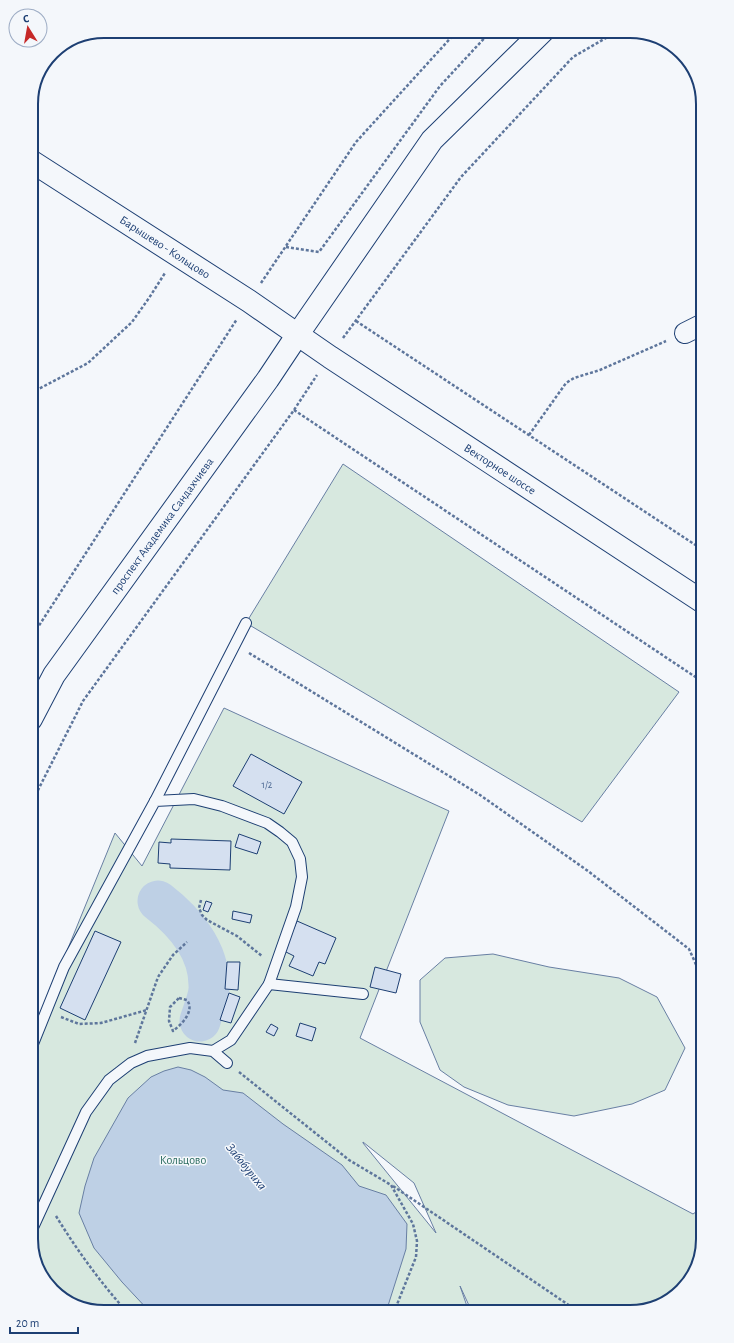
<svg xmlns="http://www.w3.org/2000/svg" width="734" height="1343" font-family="'Alegreya Sans',sans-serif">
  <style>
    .green { fill: #d7e8df; stroke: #687fa3; fill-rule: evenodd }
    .water { fill: #bed0e5; stroke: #687fa3 }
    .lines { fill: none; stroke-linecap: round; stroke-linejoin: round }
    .river { stroke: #bed0e5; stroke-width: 41 }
    .building { fill: #d5e0f0; stroke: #1d3f73 }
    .service-casing { stroke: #1d3f73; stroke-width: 12 }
    .minor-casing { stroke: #1d3f73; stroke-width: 22 }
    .tertiary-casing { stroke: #1d3f73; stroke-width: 24 }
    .secondary-casing { stroke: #1d3f73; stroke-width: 24 }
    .path { stroke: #5e769c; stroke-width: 2.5; stroke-dasharray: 3 2; stroke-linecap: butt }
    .service { stroke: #f4f7fb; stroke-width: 10 }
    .minor { stroke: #f4f7fb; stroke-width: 20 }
    .tertiary { stroke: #f4f7fb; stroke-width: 22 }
    .secondary { stroke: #f4f7fb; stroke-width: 22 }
    .labels { text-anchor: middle; stroke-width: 3; stroke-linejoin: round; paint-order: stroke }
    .number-label { font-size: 10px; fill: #4b6792 }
    .street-label { font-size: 12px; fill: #1d3f73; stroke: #f4f7fb }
    .park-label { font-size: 12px; fill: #2c6c60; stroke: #f4f7fb }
    .water-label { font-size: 13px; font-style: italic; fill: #1d3f73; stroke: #f4f7fb }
    .rim { fill: none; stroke: #1d3f73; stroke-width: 2 }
  </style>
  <rect width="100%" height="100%" fill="#f4f7fb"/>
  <g class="green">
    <path d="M343 464 679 692 582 822 246 623Z"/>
    <path d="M224 708 449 811 360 1038 693 1214 703 1207V1239L691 1280 658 1306 630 1312H472L460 1286 469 1312H99L63 1300 37 1267 31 1239V1039L115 833 142 866ZM363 1142 414 1183 436 1233 363 1143Z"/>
    <path d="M493 954 549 967 619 978 657 997 685 1048 665 1090 632 1104 574 1116 508 1105 464 1087 440 1070 420 1022V980L445 958Z"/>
  </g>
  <path class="water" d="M178 1067 191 1070 205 1077 223 1090 243 1093 283 1124 342 1165 359 1186 386 1195 407 1224 406 1249 386 1312H150L122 1282 94 1248 79 1213 85 1186 94 1158 128 1098 151 1077 164 1071Z"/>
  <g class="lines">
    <path class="river" d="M158 901C184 921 209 950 209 985 210 995 203 1011 200 1021"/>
  </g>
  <g class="building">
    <path d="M251 754 302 782 284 814 233 786Z"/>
    <path d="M239 834 261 842 257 854 235 847Z"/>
    <path d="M171 839 231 841 230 870 170 868V864L158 863 159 842 171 843Z"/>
    <path d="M206 901 212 903 208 912 203 910Z"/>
    <path d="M233 911 252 915 250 923 232 919Z"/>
    <path d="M297 921 336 938 325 964 319 962 313 976 289 966 294 956 284 951Z"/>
    <path d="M95 931 121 942 85 1020 60 1008Z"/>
    <path d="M227 962H240L238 990 225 989Z"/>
    <path d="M375 967 401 974 396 993 370 987Z"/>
    <path d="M229 993 240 997 231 1023 220 1020Z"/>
    <path d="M300 1023 316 1028 312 1041 296 1036Z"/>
    <path d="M271 1024 278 1028 274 1036 266 1032Z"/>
  </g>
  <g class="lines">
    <defs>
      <g id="service">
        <path d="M155 801 246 623"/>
        <path d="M269 984 363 994"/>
        <path d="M31 1049 64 967 155 801 194 799 222 806 267 823 280 832 292 842 300 859 302 877 296 907 269 984 231 1040 213 1051"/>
        <path d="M31 1232 86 1112 109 1080 131 1063 147 1056 190 1048 213 1051 227 1063"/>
      </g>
      <path id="minor" d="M685 333 703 324"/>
      <path id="tertiary" d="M298 334 432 140 543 31"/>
      <g id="secondary">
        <path d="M31 161 249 301 330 357 703 602"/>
        <path d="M31 719 54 675 268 379 298 334"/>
      </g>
    </defs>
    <use href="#service" class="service-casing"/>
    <use href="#minor" class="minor-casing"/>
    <use href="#tertiary" class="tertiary-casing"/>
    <use href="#secondary" class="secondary-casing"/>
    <g class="path">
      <path d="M286 247 319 252 440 86 491 31"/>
      <path d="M261 283 356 142 457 31"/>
      <path d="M356 321 703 550"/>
      <path d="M343 338 461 177 573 57 618 31"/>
      <path d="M31 393 88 363 132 322 149 298 165 273"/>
      <path d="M294 410 703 682"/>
      <path d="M529 435 566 383 574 378 600 370 666 341"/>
      <path d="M31 638 237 319"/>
      <path d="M249 653 480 795 588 871 689 949 703 980"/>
      <path d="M31 804 83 701 294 410 317 375"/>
      <path d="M201 900 199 908 202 915 207 920 237 936 262 956"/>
      <path d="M179 998 187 1000C195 1011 182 1024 173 1031L169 1021 170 1007Z"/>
      <path d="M61 1017 79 1024 101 1023 147 1010"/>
      <path d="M135 1043 158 977 173 955 187 942"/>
      <path d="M239 1072 349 1160 391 1185 413 1224 417 1241 416 1257 394 1312"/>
      <path d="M393 1186 579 1312"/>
      <path d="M56 1216C77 1250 100 1282 127 1312"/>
    </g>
    <use href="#service" class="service"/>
    <use href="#minor" class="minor"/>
    <use href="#tertiary" class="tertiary"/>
    <use href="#secondary" class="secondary"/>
  </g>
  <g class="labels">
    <g class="number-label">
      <text x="267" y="788">1/2</text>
    </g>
    <g class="street-label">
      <text transform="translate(165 247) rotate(33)" y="4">Барышево - Кольцово</text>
      <text transform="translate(500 469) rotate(33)" y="4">Векторное шоссе</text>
      <text transform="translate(162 526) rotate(-54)" y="4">проспект Академика Сандахчиева</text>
    </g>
    <g class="park-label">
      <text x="183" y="1164">Кольцово</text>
    </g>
    <g class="water-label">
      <text transform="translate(247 1166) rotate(51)" y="5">Забобуриха</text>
    </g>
  </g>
  <path d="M0 0H734V1343H0ZM104 38H630A66 66 0 0 1 696 104V1239A66 66 0 0 1 630 1305H104A66 66 0 0 1 38 1239V104A66 66 0 0 1 104 38Z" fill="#f4f7fb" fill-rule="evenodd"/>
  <path class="rim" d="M104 38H630A66 66 0 0 1 696 104V1239A66 66 0 0 1 630 1305H104A66 66 0 0 1 38 1239V104A66 66 0 0 1 104 38Z"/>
  <g transform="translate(28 28) rotate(349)"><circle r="19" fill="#f4f7fb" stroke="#9eadc5"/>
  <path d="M0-3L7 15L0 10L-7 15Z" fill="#c62828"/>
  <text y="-6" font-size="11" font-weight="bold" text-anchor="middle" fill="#1d3f73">С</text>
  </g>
  <path d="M10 1327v6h68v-6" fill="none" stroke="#1d3f73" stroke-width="2"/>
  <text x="16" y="1327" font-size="12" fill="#1d3f73" stroke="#f4f7fb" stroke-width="3" paint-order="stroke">20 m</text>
</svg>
